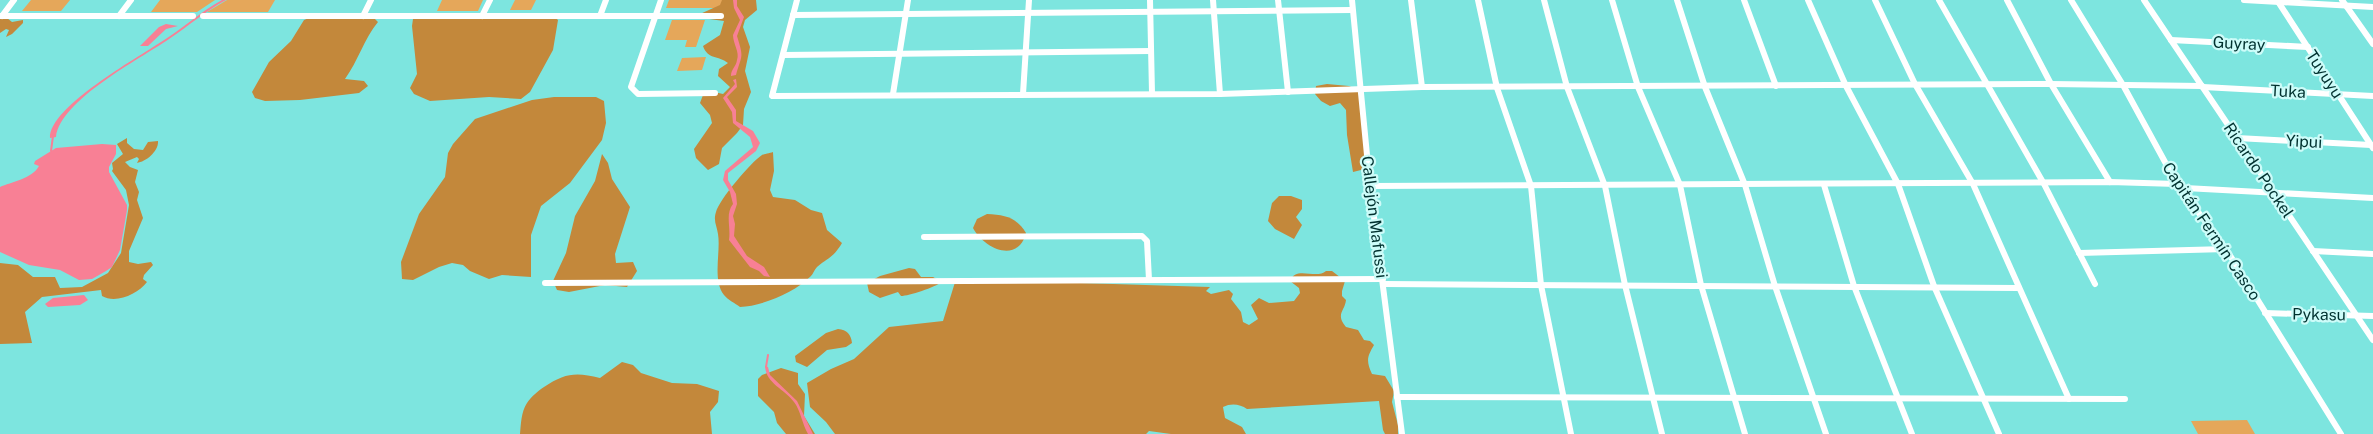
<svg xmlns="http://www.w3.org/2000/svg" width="2373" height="434" font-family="'Public Sans',sans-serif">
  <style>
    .green { fill: #e5a75a }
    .forest { fill: #c3883b }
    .water { fill: #f88095 }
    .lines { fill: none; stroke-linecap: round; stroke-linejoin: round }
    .stream { stroke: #f88095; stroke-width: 2 }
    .minor { stroke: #fff; stroke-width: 6 }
    .labels { text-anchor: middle; stroke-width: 4.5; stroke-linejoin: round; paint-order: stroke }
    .street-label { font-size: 16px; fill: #00312f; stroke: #cdfcf9 }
  </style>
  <rect width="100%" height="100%" fill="#7de5df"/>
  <g class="green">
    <path d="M31 0H70L61 11H22Z"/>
    <path d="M160 0H215L197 12H151Z"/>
    <path d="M227 0H275L268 12H207Z"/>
    <path d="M442 0H483L478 11H437Z"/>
    <path d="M515 0H536L531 10H510Z"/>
    <path d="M669 0H730L731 8H666Z"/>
    <path d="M672 20H705L696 47H685L687 40H665Z"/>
    <path d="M706 57 702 70 677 71 682 58Z"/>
    <path d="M2247 420 2255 434H2198L2191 421Z"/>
  </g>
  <g class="forest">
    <path d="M722 0H756L757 10 745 20 743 27 750 47 745 71 751 92 744 109 743 125 737 133 722 148 719 164 708 170 696 158 694 149 712 123 710 115 700 103 703 95 714 92 723 94 730 87 718 76 719 69 728 63C718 55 708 60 703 46L720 35 724 21 702 18 700 14 720 5Z"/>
    <path d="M314 16 373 17 378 22C364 39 358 61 345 79L364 81 368 86 359 93 300 100 265 101 255 98 252 92 269 62 291 41 304 20Z"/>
    <path d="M553 16 558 20 553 50 530 92 521 99 489 97 430 101 414 94 410 88 417 74 412 26 413 19Z"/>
    <path d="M0 18H7L12 22 23 20V23L12 34 6 37 9 30 6 29 0 33Z"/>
    <path d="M1327 84 1349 86 1358 90 1370 162 1365 169 1353 172 1347 135 1346 110 1340 103 1330 106 1321 101 1315 94 1316 86Z"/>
    <path d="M554 97H596L604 101 606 123 602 140 570 183 541 206 531 235V277L502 275 489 279 470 271 463 265 452 263 439 267 413 280 402 279 401 262 419 214 445 177 448 153 453 144 475 119 532 100Z"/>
    <path d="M127 138V143L134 149 143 150 148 142 158 141C159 151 146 162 137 163L139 159 137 157 125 162 130 167 138 170 135 182 139 192 137 200 143 218 129 251V262L138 264 151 262 153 265 144 275 143 279 147 282C138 294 116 304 102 296L101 290 42 297 25 312 32 343 0 344V263L18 265 33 277H55L60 288 82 287 108 273 121 253 129 205 126 190 112 171 113 169 112 163 123 154 117 144Z"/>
    <path d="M773 152 774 171 770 190 773 197 795 200 811 210 822 213 827 230 842 243C833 258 829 257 817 267 814 270 813 274 811 276 794 293 762 306 740 307 735 303 728 300 724 295 712 280 721 252 718 234 717 226 713 221 716 212 719 200 751 162 762 155 764 154 770 153 773 152Z"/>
    <path d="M602 154 608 163 612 179 630 207 615 254 616 263 633 262 637 271 627 287 605 285 569 292 557 290 553 281 566 253 575 216 595 181Z"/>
    <path d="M1279 196H1291L1302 200V209L1296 217 1302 225 1294 239 1275 229 1268 221 1272 203Z"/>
    <path d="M987 214C1005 215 1016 217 1026 233 1018 264 984 249 973 228L977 219Z"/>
    <path d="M909 268 915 269 921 277H933L942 282C935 287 909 296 901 296L898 292 880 298 869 292 867 283 880 276Z"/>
    <path d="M1326 271H1332L1345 281 1342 291V296L1346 300C1345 311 1335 314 1346 327L1358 330 1364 340 1370 341 1374 345C1367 357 1366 361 1372 374L1385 376 1394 391 1392 402 1398 425V434H1385L1383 430 1379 401 1247 409C1240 404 1231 403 1223 407L1225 418 1242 427 1246 434H1171L1149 431 1146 434H835L826 422 810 407 807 383 831 369 854 359 889 327 943 321 956 279 1210 287 1206 291 1211 294 1229 290 1233 294 1231 299 1241 312 1243 322 1249 325 1258 319 1251 305 1259 298 1269 303 1294 301 1300 293 1299 288 1290 281C1296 265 1316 280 1326 271Z"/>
    <path d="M838 329C847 330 851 334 852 343L846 347 827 350 807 367 796 362 795 356 826 333Z"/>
    <path d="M622 362 633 365 641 373 672 383 697 384 719 391 718 402 710 412 712 434H520C521 424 521 412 527 403 531 397 538 391 544 387 565 373 576 372 600 378Z"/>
    <path d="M781 368 798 373V384L805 394 804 416 815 434H786L777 423 774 412 758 396V379L762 375Z"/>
  </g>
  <g class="water">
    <path d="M222 0H226C205 11 189 26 169 39 140 59 60 100 56 137L50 138C49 107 137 58 161 42 182 29 200 12 222 0Z"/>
    <path d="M733 0H737V6L744 17 737 36C744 59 742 54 736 75L731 76C731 69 736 67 737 60 740 52 733 44 733 35L740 20 734 8Z"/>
    <path d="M166 24 178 26 166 29 148 46H140L159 27Z"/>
    <path d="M736 79 737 87 727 97 736 110V121L753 131 760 143 756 151 728 173V180L736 194 737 204 733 216 735 224 734 236 747 256 764 267 770 277 764 276 759 271 750 267 729 240C731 227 725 214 733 204L730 192 723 180 725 171 753 147 750 137 733 123 732 112 723 98 735 84 733 80Z"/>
    <path d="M102 144 116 145V154L109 167V172L127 205V210L120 250 112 267 106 271 92 279 79 280 60 270 29 265 0 252V187C11 182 32 179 39 166L34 164 35 161 56 148Z"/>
    <path d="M84 295 88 300 80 305 48 307 45 304 53 298Z"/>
    <path d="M765 366 768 367 770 375 797 401 813 434H808C802 424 801 411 794 402 785 389 766 384 765 366Z"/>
  </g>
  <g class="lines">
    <g class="stream">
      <path d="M51 151 53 136"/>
      <path d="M766 367 768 355"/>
    </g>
    <g class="minor">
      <path d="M661 0 631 87 638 94 715 93"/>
      <path d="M797 0 772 96 1220 94 1422 87 2051 84 2202 86"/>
      <path d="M1150 0 1152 93"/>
      <path d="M1213 0 1220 94"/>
      <path d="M1278 0 1288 92"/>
      <path d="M1352 0 1370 186 1402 434"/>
      <path d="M1411 0 1422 87"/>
      <path d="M1478 0 1497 88 1531 186 1541 285 1571 434"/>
      <path d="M1544 0 1567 87 1605 186 1625 285 1662 434"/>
      <path d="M1612 0 1638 87 1680 185 1701 285 1745 434"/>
      <path d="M1677 0 1705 87 1745 185 1775 286 1826 434"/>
      <path d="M1744 0 1776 86"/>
      <path d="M1808 0 1846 86 1898 184 1934 286 1999 434"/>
      <path d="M1875 0 1915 84 1973 184 2069 399"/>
      <path d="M1939 0 2044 184 2095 284"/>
      <path d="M2007 0 2051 84 2110 182"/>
      <path d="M2071 0 2123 85 2177 184 2226 249 2341 434"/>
      <path d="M2144 0 2373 340"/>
      <path d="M2244 0 2373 7"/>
      <path d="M2277 0 2373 148"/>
      <path d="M2342 0 2373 44"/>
      <path d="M793 15 1352 10"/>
      <path d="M0 16H193"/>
      <path d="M2 16 14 0"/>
      <path d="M119 16 131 0"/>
      <path d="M203 16H721"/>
      <path d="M363 16 371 0"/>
      <path d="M482 16 490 0"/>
      <path d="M600 16 606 0"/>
      <path d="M2171 40 2308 47"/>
      <path d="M783 55 1151 51"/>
      <path d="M2203 87 2373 96"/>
      <path d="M893 94 908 0"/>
      <path d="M1023 94 1029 0"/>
      <path d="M2237 138 2371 145"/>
      <path d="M1824 185 1854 286 1912 434"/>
      <path d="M1370 186 2110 182 2177 184 2185 188 2373 198"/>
      <path d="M924 237 1142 236 1147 241 1149 280"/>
      <path d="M2313 251 2373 254"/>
      <path d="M2079 253 2226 249"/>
      <path d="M545 283 1383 279"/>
      <path d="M1384 284 2019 288"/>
      <path d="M2265 313 2373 316"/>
      <path d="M1397 397 2125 399"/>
    </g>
  </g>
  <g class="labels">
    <g class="street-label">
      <text transform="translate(2239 43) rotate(3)" y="6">Guyray</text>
      <text transform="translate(2325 74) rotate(57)" y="6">Tuyuyu</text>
      <text transform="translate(2288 91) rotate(3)" y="6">Tuka</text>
      <text transform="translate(2304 141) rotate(3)" y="6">Yipui</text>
      <text transform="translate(2259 170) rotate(56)" y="6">Ricardo Pockel</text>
      <text transform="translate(1375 217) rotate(83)" y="6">Callejón Mafussi</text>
      <text transform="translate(2212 231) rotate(56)" y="6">Capitán Fermín Casco</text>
      <text transform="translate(2319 314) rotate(1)" y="6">Pykasu</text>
    </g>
  </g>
</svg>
